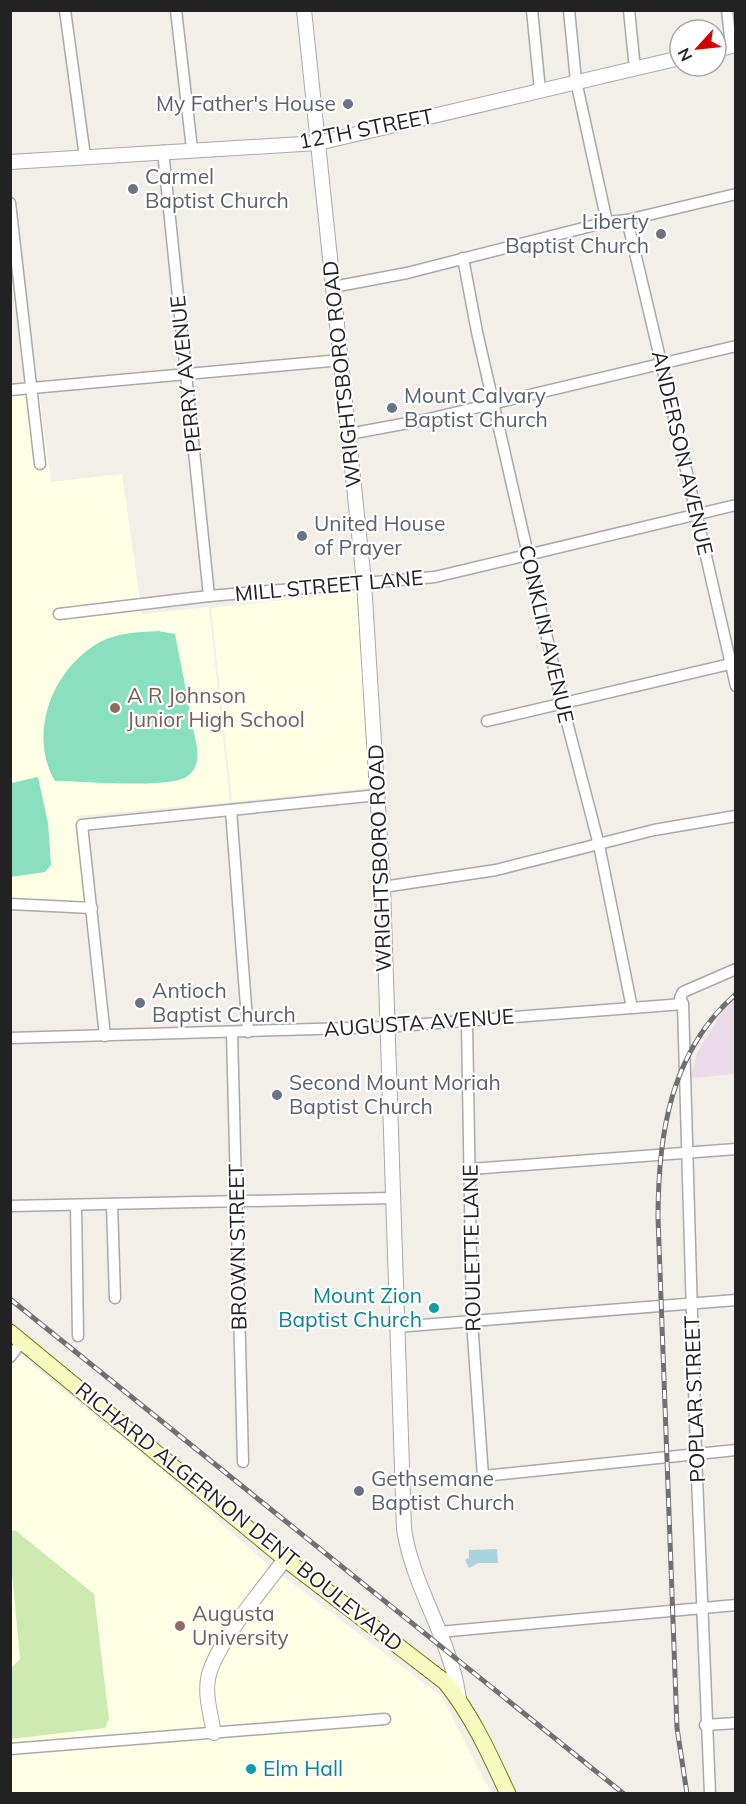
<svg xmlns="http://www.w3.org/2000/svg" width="746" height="1804" font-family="Mulish,sans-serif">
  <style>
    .industrial { fill: #ebdbe8 }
    .education { fill: #ffffe5 }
    .grass { fill: #cdebb0 }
    .pitch { fill: #88e0be }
    .water { fill: #aad3df }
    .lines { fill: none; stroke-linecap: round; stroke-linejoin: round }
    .minor-casing { stroke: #a9a9a9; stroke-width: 13 }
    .tertiary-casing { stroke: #a9a9a9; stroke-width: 16 }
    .secondary-casing { stroke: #707d05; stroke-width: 17 }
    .minor { stroke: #fff; stroke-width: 10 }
    .tertiary { stroke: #fff; stroke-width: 14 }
    .secondary { stroke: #f7fabf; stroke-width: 15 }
    .rail-casing { stroke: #707070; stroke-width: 5 }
    .rail { stroke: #fff; stroke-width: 3; stroke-dasharray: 9; stroke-linecap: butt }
    .worship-dot { fill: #6b7280; stroke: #fff; stroke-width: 2 }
    .education-dot { fill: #8d6e63; stroke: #fff; stroke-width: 2 }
    .culture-dot { fill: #0f9aa8; stroke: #fff; stroke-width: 2 }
    .labels { text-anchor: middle; stroke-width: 4.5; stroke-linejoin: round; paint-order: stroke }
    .worship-label { font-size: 21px; fill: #5b616d; stroke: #fff; text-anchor: start }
    .street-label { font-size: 21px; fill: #222; stroke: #fff }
    .education-label { font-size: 21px; fill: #785e54; stroke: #fff; text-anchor: start }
    .culture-label { font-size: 21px; fill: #0d838f; stroke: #fff; text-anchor: end }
  </style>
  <rect width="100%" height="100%" fill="#f2efe9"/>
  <path class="industrial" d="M735 1001V1074L691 1078 697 1053 725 1008Z"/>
  <g class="education">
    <path d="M39 394 51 482 122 474 142 614 209 607 230 802 77 816 87 903 11 897V396Z"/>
    <path d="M358 592 369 788 232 802 211 608Z"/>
    <path d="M10 1347 155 1464 267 1564 442 1697 491 1793H11Z"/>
  </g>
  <path class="grass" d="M15 1530 94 1594 109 1719 105 1728 11 1739V1668L20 1659 11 1563V1531Z"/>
  <g class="pitch">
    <path d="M158 631 175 634 197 748C198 760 197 770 186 777 167 789 80 781 55 781 27 733 53 668 100 642 117 633 138 632 158 631Z"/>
    <path d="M38 777 48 823 51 865 45 872 11 877V783Z"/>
  </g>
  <path class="water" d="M497 1549 498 1563H478L469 1568 465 1560 469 1558V1550Z"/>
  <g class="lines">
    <defs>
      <g id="minor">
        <path d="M65 10 85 157"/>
        <path d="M176 10 192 149"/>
        <path d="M532 10 540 90"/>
        <path d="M569 10 576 81 607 222"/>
        <path d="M629 10 635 69"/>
        <path d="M727 10 731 46"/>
        <path d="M163 151 209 596"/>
        <path d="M10 203 40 464"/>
        <path d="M627 220C665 375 700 531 736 686"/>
        <path d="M463 258 477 332 562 703 599 845 632 1008"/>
        <path d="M333 287 407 273 607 222 627 220 736 194"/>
        <path d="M10 390 341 360"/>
        <path d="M349 434 424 420 736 346"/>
        <path d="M59 614 209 596 435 577 736 505"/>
        <path d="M487 721 730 664"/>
        <path d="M231 810 248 1032"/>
        <path d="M383 887 496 870 654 830 736 816"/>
        <path d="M10 904 92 908"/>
        <path d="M467 1021 472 1321 483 1476 736 1450"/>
        <path d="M232 1032 243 1462"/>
        <path d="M105 1036 82 825 378 795"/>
        <path d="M10 1038 386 1027 683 1004"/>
        <path d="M471 1169 736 1149"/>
        <path d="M112 1204 115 1298"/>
        <path d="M76 1205 78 1336"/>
        <path d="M10 1206 392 1198"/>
        <path d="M396 1327 736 1300"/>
        <path d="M10 1357 22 1341"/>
        <path d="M439 1632 736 1605"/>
        <path d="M705 1725 736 1723"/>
        <path d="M10 1749 385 1719"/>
        <path d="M710 1794 696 1453 683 1004 680 998 683 992 736 969"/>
      </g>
      <g id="tertiary">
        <path d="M304 10 364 582 383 887 404 1529C413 1589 451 1638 459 1699"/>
        <path d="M716 50 736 45"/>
        <path d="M10 162 318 143 680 58"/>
        <path d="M214 1733C211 1716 205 1696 208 1679 214 1645 264 1588 285 1559"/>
      </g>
      <path id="secondary" d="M10 1332 285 1559 445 1682C472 1715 490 1755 508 1794"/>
    </defs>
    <use href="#minor" class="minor-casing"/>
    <use href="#tertiary" class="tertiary-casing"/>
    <use href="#secondary" class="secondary-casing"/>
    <use href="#minor" class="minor"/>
    <use href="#tertiary" class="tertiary"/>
    <use href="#secondary" class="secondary"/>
    <defs>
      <g id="rail">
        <path d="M10 1299 624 1794"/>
        <path d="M687 1794 677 1728 658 1218C658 1135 670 1052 736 994"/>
      </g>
    </defs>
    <use href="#rail" class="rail-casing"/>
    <use href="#rail" class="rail"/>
  </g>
  <g class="worship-dot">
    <circle cx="348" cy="104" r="6"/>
    <circle cx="133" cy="189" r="6"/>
    <circle cx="661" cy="234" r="6"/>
    <circle cx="392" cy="408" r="6"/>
    <circle cx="302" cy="536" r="6"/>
    <circle cx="140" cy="1003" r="6"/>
    <circle cx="277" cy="1095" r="6"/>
    <circle cx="359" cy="1491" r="6"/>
  </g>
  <g class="education-dot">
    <circle cx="115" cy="708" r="6"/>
    <circle cx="180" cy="1626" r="6"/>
  </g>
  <g class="culture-dot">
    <circle cx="434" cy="1308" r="6"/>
    <circle cx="251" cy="1769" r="6"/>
  </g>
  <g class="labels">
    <g class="worship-label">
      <text x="336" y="111" text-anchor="end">My Father's House</text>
      <text x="145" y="184">Carmel<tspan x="145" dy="24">Baptist Church</tspan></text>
      <text x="649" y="229" text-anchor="end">Liberty<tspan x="649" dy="24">Baptist Church</tspan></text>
      <text x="404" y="403">Mount Calvary<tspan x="404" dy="24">Baptist Church</tspan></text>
      <text x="314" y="531">United House<tspan x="314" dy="24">of Prayer</tspan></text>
      <text x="152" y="998">Antioch<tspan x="152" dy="24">Baptist Church</tspan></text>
      <text x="289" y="1090">Second Mount Moriah<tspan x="289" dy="24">Baptist Church</tspan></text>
      <text x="371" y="1486">Gethsemane<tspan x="371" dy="24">Baptist Church</tspan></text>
    </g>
    <g class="street-label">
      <text transform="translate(366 129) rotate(-11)" y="7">12TH STREET</text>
      <text transform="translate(186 374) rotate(-96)" y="7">PERRY AVENUE</text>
      <text transform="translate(342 374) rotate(-96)" y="7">WRIGHTSBORO ROAD</text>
      <text transform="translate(682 453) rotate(77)" y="7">ANDERSON AVENUE</text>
      <text transform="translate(329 586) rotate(-5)" y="7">MILL STREET LANE</text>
      <text transform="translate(546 634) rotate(77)" y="7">CONKLIN AVENUE</text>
      <text transform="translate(380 858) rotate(-92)" y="7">WRIGHTSBORO ROAD</text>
      <text transform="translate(419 1023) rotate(-4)" y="7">AUGUSTA AVENUE</text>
      <text transform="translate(238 1247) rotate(-91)" y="7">BROWN STREET</text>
      <text transform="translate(472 1248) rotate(-91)" y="7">ROULETTE LANE</text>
      <text transform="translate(695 1399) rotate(-92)" y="7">POPLAR STREET</text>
      <text transform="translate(239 1517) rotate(39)" y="7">RICHARD ALGERNON DENT BOULEVARD</text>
    </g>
    <g class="education-label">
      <text x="127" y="703">A R Johnson<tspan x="127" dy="24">Junior High School</tspan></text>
      <text x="192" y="1621">Augusta<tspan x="192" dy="24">University</tspan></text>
    </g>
    <g class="culture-label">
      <text x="422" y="1303">Mount Zion<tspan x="422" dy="24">Baptist Church</tspan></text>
      <text x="263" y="1776" text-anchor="start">Elm Hall</text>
    </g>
  </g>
  <rect width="746" height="1804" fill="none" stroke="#222222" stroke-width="24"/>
  <g transform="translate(698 48) rotate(243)"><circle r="28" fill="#ffffff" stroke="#a7a7a7" stroke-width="1.5"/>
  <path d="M0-4.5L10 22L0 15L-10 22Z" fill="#d40000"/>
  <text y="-9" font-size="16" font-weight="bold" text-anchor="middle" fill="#222222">N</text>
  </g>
</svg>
